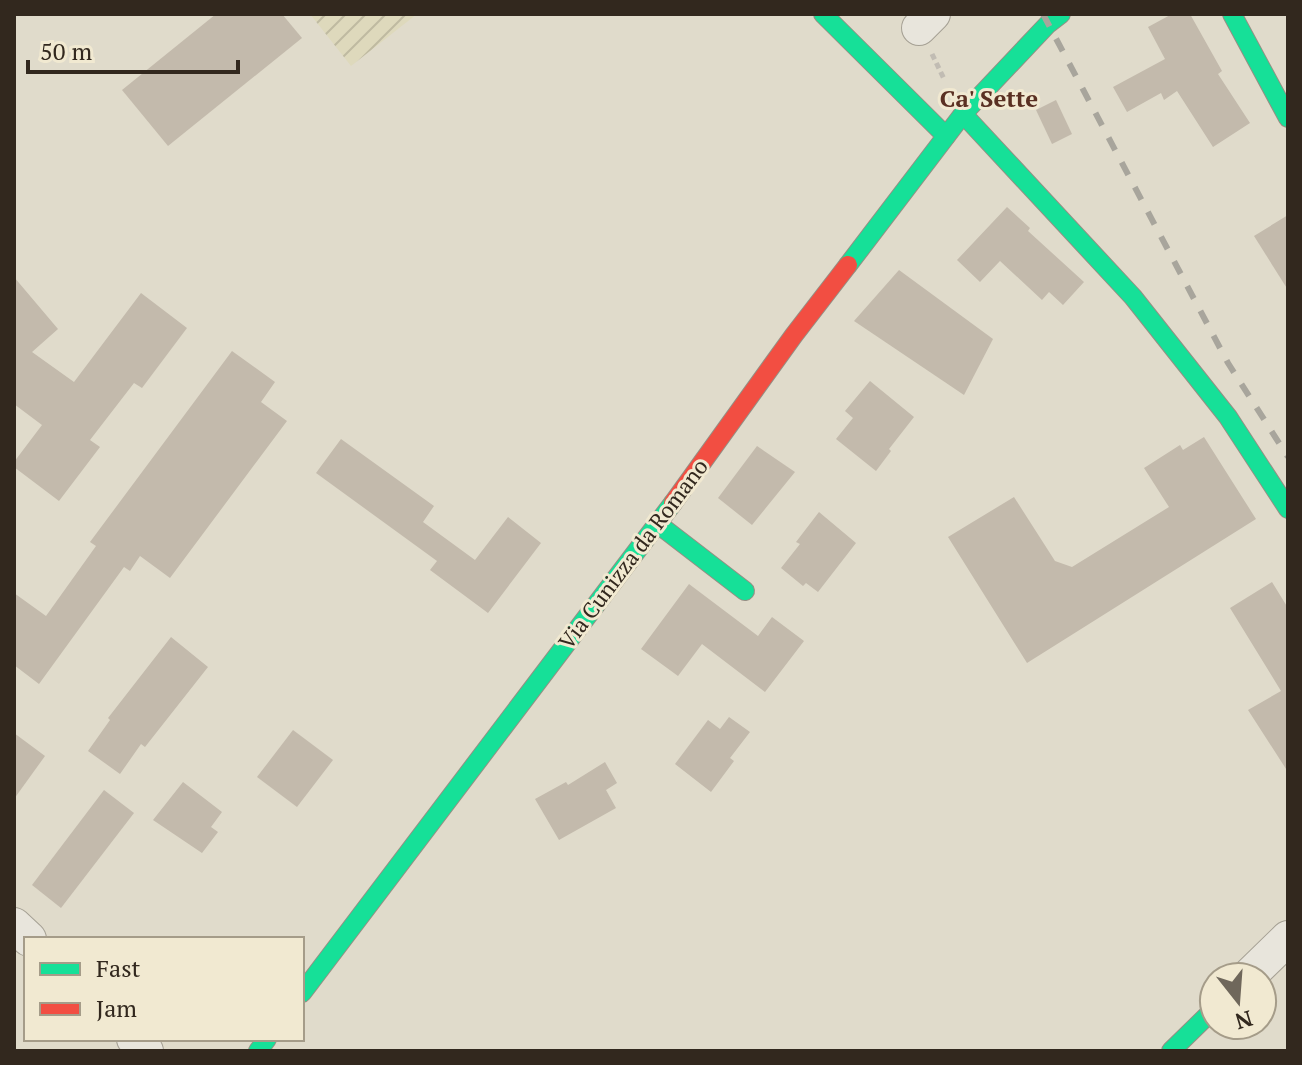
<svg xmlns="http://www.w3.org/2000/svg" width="1302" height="1065" font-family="'PT Serif',serif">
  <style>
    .farmland { fill: url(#farmland-furrows) }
    .building { fill: #c3baac }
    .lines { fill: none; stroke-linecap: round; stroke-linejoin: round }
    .street-casing { stroke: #a5a094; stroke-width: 36 }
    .fast-casing { stroke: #948f84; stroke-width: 20 }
    .jam-casing { stroke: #948f84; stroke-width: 20 }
    .path { stroke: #c1bcb3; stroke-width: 5; stroke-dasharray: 6 4; stroke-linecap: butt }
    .street { stroke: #e8e5dc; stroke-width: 34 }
    .fast { stroke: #16e098; stroke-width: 18 }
    .jam { stroke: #f24e42; stroke-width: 18 }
    .rail { stroke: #a8a59c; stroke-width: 6; stroke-dasharray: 14 14; stroke-linecap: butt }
    .labels { text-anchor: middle; stroke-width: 6; stroke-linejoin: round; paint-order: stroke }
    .street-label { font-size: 22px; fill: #32281e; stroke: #f1e9d1 }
    .neighbourhood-label { font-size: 24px; font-weight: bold; fill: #5a3022; stroke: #f1e9d1 }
  </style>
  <defs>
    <pattern id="farmland-furrows" width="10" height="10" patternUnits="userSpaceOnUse" patternTransform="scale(2)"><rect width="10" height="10" fill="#ded9bc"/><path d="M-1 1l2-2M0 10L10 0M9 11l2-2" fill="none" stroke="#bfbaa1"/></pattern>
  </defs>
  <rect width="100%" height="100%" fill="#e0dbcb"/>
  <path class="farmland" d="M310 14H417L351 66Z"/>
  <g class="building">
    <path d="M216 14H282L302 38 168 146 122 90Z"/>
    <path d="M1172 14H1190L1222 71 1218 74 1250 123 1213 147 1177 91 1164 100 1161 93 1127 112 1113 87 1165 59 1148 27Z"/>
    <path d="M1056 100 1072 134 1052 144 1036 110Z"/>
    <path d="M1007 207 1030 228 1028 231 1084 282 1063 305 1049 292 1042 300 1000 261 980 282 957 260Z"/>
    <path d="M1288 215V290L1254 236Z"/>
    <path d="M899 270 993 339 964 395 854 321Z"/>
    <path d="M14 277 58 329 32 352 74 382 141 293 187 328 142 388 134 383 90 440 100 447 59 501 14 467V462L42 425 14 404Z"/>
    <path d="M232 351 275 382 261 402 287 421 170 578 140 556 130 571 124 567 39 684 14 665V593L46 616 96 546 90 542Z"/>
    <path d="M870 381 914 417 889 449 891 451 876 471 836 439 853 418 845 411Z"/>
    <path d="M1204 437 1256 519 1027 663 948 537 1014 497 1055 561 1072 567 1169 507 1144 468 1180 445 1183 450Z"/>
    <path d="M341 439 434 506 423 522 475 560 508 517 541 543 488 613 430 570 437 561 316 473Z"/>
    <path d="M757 446 795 472 752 525 718 498Z"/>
    <path d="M819 512 856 543 818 592 806 583 803 586 781 568 800 544 796 542Z"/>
    <path d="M1272 582 1288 608V772L1248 710 1281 691 1230 608Z"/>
    <path d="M689 584 758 636 772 617 804 641 765 692 702 644 678 676 641 649Z"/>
    <path d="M171 637 208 667 145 747 141 744 120 774 88 751 110 720 108 718Z"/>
    <path d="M729 717 750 732 730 758 734 761 711 792 675 764 708 720 720 729Z"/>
    <path d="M293 730 333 760 297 807 257 777Z"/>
    <path d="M14 733 45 756 14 799Z"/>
    <path d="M605 762 617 783 606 790 616 808 559 840 535 799 566 782 568 785Z"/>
    <path d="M183 782 222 812 211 827 218 832 202 853 153 820Z"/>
    <path d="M104 790 134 813 61 908 32 885Z"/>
  </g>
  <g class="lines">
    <defs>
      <g id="street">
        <path d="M919 28 933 14"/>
        <path d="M14 925 29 939"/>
        <path d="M1248 977 1288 938"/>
        <path d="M134 1039 146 1051"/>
      </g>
      <g id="fast">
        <path d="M823 14 946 136"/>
        <path d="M1232 14 1288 118"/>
        <path d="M963 114 1133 297 1228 417 1288 509"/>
        <path d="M848 265 963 114 1048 24 1061 14"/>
        <path d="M658 524 745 591"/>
        <path d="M302 993 673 503"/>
        <path d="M258 1051 267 1039"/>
        <path d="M1171 1051 1214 1009"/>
      </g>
      <path id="jam" d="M673 503 794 335 848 265"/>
    </defs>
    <use href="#street" class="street-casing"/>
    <use href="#fast" class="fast-casing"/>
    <use href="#jam" class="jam-casing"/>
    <path class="path" d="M932 54 945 81"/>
    <use href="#street" class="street"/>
    <use href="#fast" class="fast"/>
    <use href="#jam" class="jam"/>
    <path class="rail" d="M1043 14 1228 363 1288 457"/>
  </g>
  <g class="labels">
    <g class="street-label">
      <text transform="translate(633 554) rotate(-53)" y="8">Via Cunizza da Romano</text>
    </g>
    <g class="neighbourhood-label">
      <text x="989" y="107">Ca' Sette</text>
    </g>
  </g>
  <rect width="1302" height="1065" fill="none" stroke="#32281e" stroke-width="32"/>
  <rect x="24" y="937" width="280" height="104" fill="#f1e9d1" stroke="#a59c89" stroke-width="2"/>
  <rect x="40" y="963" width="40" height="12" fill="#16e098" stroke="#a59c89" stroke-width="2"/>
  <text x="96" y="977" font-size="24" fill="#32281e">Fast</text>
  <rect x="40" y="1003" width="40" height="12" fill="#f24e42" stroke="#a59c89" stroke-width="2"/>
  <text x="96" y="1017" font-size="24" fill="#32281e">Jam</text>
  <g transform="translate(1238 1001) rotate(163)"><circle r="38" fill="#f1e9d1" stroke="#a59c89" stroke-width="2"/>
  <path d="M0-6L14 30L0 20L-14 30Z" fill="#6f675b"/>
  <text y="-12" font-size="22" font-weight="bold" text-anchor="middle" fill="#32281e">N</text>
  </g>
  <path d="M28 60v12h210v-12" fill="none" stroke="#32281e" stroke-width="4"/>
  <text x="40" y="60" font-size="24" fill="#32281e" stroke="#f1e9d1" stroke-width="6" paint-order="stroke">50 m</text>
</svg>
